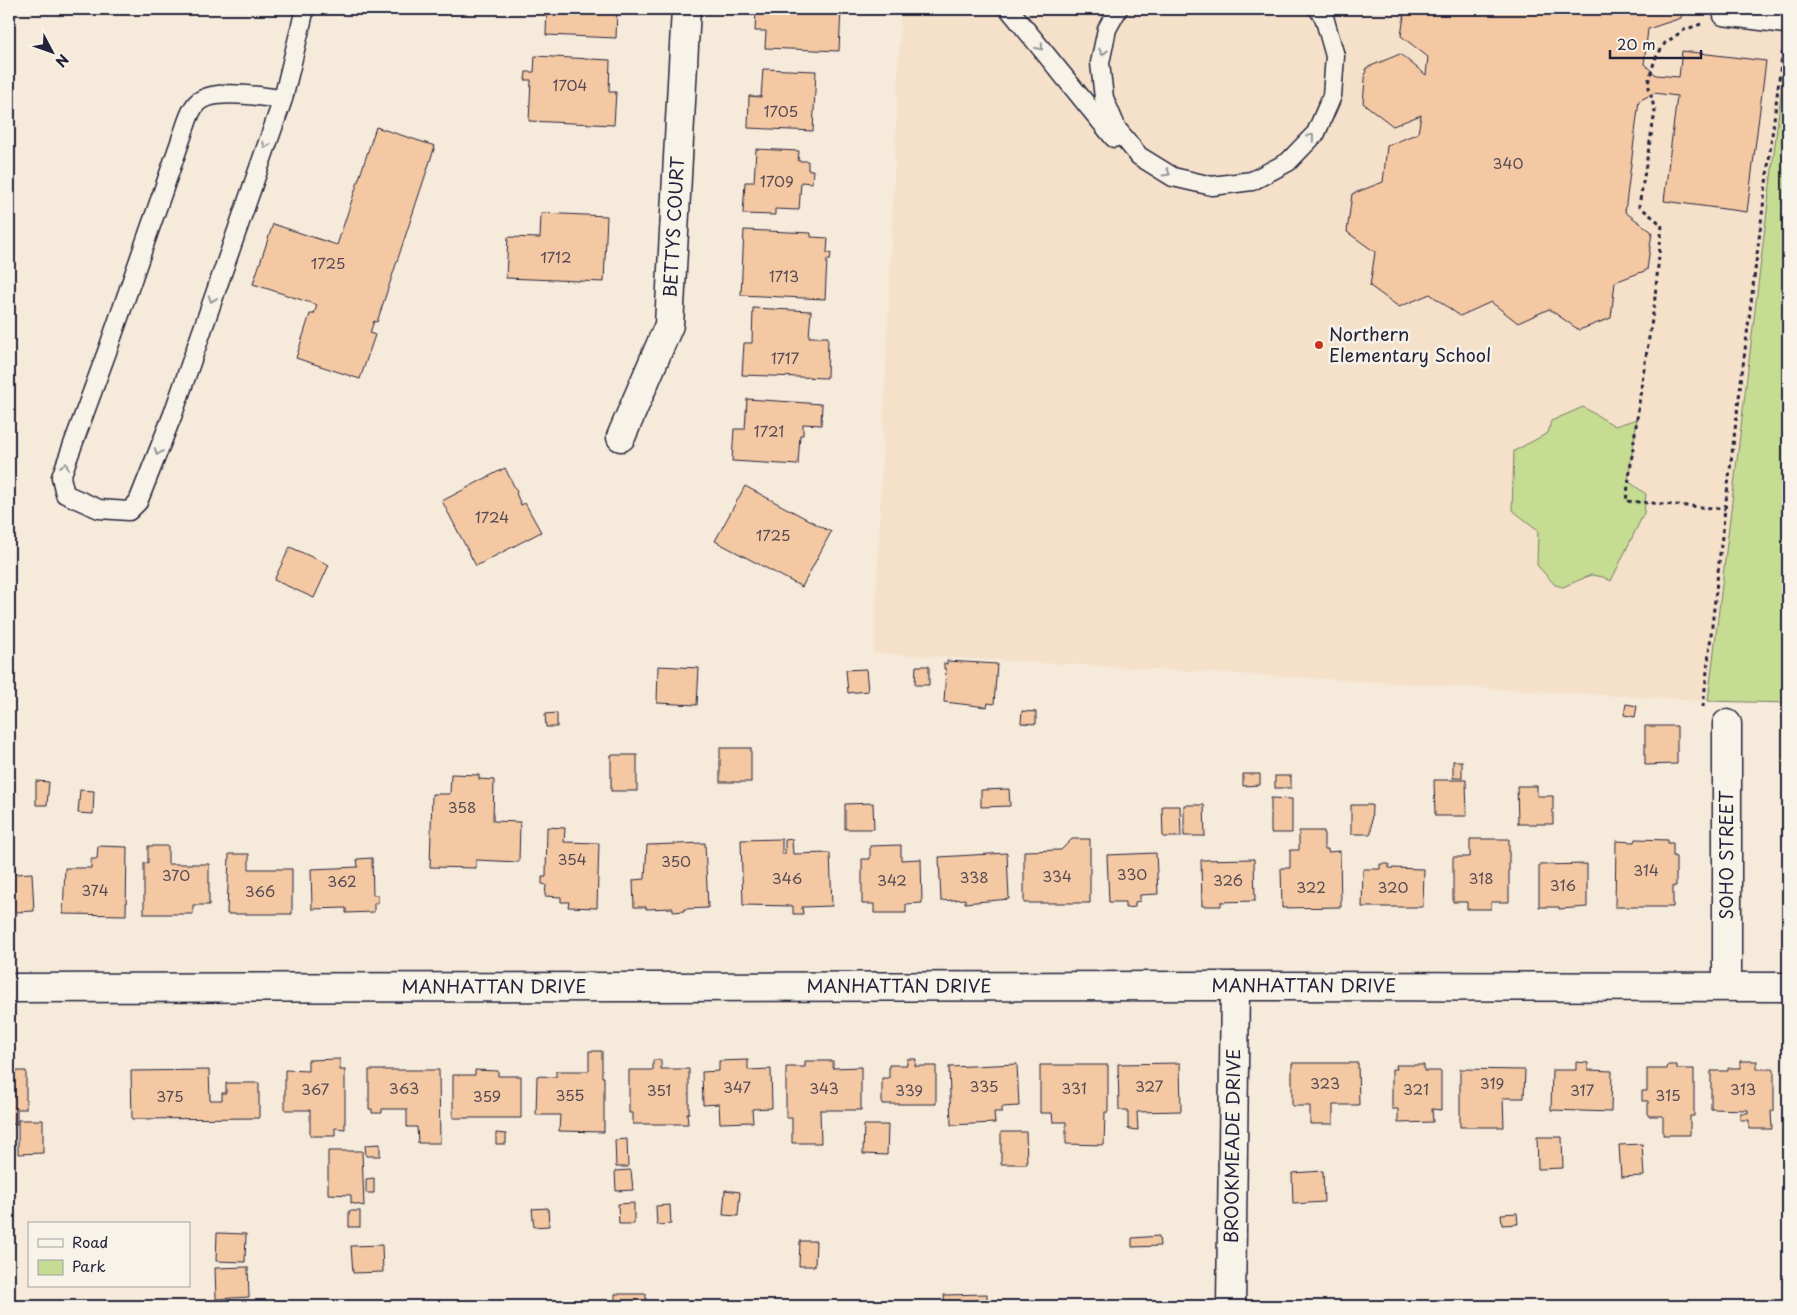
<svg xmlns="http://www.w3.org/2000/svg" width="1797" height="1315" font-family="'Playpen Sans',sans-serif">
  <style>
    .built { fill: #f5e0ca }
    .green { fill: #c6dc92; stroke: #747f66 }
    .building { fill: #f4c8a3; stroke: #22223b }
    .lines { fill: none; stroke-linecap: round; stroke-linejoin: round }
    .lane-casing { stroke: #22223b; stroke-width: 21 }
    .street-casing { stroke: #22223b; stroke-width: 31 }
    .path { stroke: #22223b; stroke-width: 3; stroke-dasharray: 4 4; stroke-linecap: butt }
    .lane { stroke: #f7f3e8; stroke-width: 18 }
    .street { stroke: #f7f3e8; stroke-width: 28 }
    .oneway { stroke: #97959a }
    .poi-dot { fill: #c8321e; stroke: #f7f3e8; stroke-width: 2 }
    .labels { text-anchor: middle; stroke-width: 5; stroke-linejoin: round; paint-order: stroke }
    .number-label { font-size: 15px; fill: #564c55 }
    .street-label { font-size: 18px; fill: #22223b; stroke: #f7f3e8 }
    .poi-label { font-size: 18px; fill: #22223b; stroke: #f7f3e8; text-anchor: start }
  </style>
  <rect width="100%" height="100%" fill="#f6eada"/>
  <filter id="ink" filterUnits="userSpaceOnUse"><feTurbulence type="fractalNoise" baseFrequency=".02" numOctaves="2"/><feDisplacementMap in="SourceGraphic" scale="10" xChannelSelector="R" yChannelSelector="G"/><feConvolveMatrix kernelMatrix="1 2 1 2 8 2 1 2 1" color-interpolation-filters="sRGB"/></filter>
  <g filter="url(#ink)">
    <path class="built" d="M901 9H1788V36L1708 701 874 653Z"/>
    <g class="green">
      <path d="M1788 36V703L1708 701Z"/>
      <path d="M1583 407 1615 426 1637 419 1628 481 1646 494 1644 513 1611 581 1603 577 1591 575 1563 587 1555 585 1537 565 1538 530 1512 510 1514 451 1548 433 1551 421Z"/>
    </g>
    <g class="building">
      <path d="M547 9 617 10 616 38 546 35Z"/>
      <path d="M759 9H841L839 51 765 48 766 31H755L756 12H759Z"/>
      <path d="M1405 9H1682L1681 18 1648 29 1644 64 1656 75 1679 77 1682 51 1766 61 1747 212 1664 201 1677 96 1654 93 1639 101 1625 212 1652 232 1647 270 1615 282 1611 318 1579 330 1549 309 1518 323 1491 302 1460 316 1430 294 1399 307 1370 286 1375 252 1347 232 1352 194 1383 182 1387 146 1418 133 1421 115 1393 126 1363 103 1366 68 1400 54 1426 75 1428 57 1401 36Z"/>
      <path d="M535 56 610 60 609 92H616L614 125 529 121 531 80H525L526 72H534Z"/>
      <path d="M763 69 816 71 813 131 748 128 749 96 761 97Z"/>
      <path d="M376 127 435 146 377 322 374 321 370 333 375 335 360 379 296 358 310 314H314L317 305 253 284 273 224 337 245Z"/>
      <path d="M756 149 799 151 798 161H808V170H813L812 183 801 182 799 210 775 209V215L743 214 745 182H754Z"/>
      <path d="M541 213 607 216 604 282 506 278 508 237 540 238Z"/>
      <path d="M744 230 811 233V237L828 238 827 253H831L830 260H827L825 299 741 295Z"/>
      <path d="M753 308 811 311 809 337H828L827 378 742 375 744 343H752Z"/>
      <path d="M747 399 822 404 821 425 803 424V435H800L798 465 732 461 734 429H745Z"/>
      <path d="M505 468 517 492 516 493 521 505 525 503 541 532 476 566 442 501Z"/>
      <path d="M745 486 831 532 802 587 715 541Z"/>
      <path d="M290 547 329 565 314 598 274 580Z"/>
      <path d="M947 661 997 664 994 704 988 703 987 707 944 702 946 669H944V663L947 664Z"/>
      <path d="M658 666 699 668 697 705 657 703Z"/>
      <path d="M916 666H929V685H915Z"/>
      <path d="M866 669 868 691 848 693 846 670Z"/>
      <path d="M1626 704 1637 706 1635 717 1624 715Z"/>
      <path d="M1022 711 1036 712V724L1021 723Z"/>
      <path d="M557 713V727H546L545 714Z"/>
      <path d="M1645 726H1677V764L1645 765Z"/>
      <rect x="720" y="748" width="31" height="34"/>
      <rect x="611" y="755" width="26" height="36"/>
      <rect x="1453" y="761" width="9" height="17"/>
      <path d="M451 774 479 775V779L494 780 493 821 520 822 519 862 476 860V868L430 867 432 794H450Z"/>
      <path d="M1243 774H1260V785L1243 786Z"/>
      <rect x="1275" y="776" width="16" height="12"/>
      <path d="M1434 780H1466L1467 816H1435Z"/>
      <path d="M36 781 49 782 47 805H36Z"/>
      <path d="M1517 786H1537V796H1553V824H1518Z"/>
      <path d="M1009 789 1010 806 981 807V790Z"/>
      <path d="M80 790 94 791 93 814 78 813Z"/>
      <path d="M1271 798 1292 799V833H1271Z"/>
      <path d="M873 803 874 829H845V804Z"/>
      <path d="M1184 805H1204L1205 836H1184Z"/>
      <path d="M1351 805H1372L1371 834H1351Z"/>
      <path d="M1162 806H1180L1181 837H1163Z"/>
      <path d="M547 827 565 828 564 842 599 843 597 908 568 907 569 902H561V897L545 896 546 885 542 884V877H546Z"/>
      <path d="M1299 831H1324V849H1328V852L1340 851 1341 907 1282 908 1281 868H1290V850H1299Z"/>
      <path d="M782 839V854H785V840L792 839 793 854 830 853 832 906 802 907 803 914H793V906L743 905 741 840Z"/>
      <path d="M1072 839H1090V903H1024V851L1061 850Z"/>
      <path d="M1470 839H1509V902H1491V909H1467V902H1453V857H1470Z"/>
      <path d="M1636 839 1668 840V843H1673V856L1676 857V886H1673V907H1615L1616 841 1635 842Z"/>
      <path d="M705 843 708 908 684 909V911L673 912V908L646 909V907H634L633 880 645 879 647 845Z"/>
      <path d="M901 845V860L921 859 922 903 906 904V913H874V904H862V859H870V846Z"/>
      <path d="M98 846 127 847 126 915 63 914 65 868H91V859H97Z"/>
      <path d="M148 846H168V864H209V905H193V914H144V863H148Z"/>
      <path d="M1007 853 1009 899 965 903V899L941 901 939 857Z"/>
      <path d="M1156 853 1158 894 1140 895V901L1135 902V907L1125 908V902H1109L1107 855Z"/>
      <path d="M229 854H249V869H292V914H227Z"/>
      <path d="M9 855H14L15 874 32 873 34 911 16 912 17 915 9 916Z"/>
      <path d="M372 858 373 895H378V903H374V912L346 913V908L312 909 311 869 358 867 357 859Z"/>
      <path d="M1254 859 1255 901 1221 902V906H1202L1201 860Z"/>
      <path d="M1380 864H1389V868L1424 869 1423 907H1362L1363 869H1380Z"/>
      <path d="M1587 864V907L1559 909V907H1539V865Z"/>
      <path d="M589 1051H602V1077H604V1132L559 1131 560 1115H536L537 1076 556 1077V1071H589Z"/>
      <path d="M340 1059V1070H345V1129L335 1128V1136H310V1110H285V1070L308 1071V1060Z"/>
      <path d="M907 1059H916L915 1066H936V1104H882V1078H889V1065H907Z"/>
      <path d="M653 1060H661V1069H689V1113H687L688 1124H633V1113H629V1070H653Z"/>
      <path d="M748 1060V1070L771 1069 772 1108 752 1109 753 1122 720 1123 719 1104 703 1105 702 1072 719 1071V1061Z"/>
      <path d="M805 1061H833V1068L861 1067V1110H820L821 1143H792V1118H786V1067H805Z"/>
      <path d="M1740 1061H1757V1069H1774V1111H1771L1772 1129H1749V1120H1740V1113H1748V1110L1711 1109V1071H1728V1068H1740Z"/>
      <path d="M1576 1062 1588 1063V1070L1612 1071 1611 1112 1551 1110 1552 1070H1576Z"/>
      <path d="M1180 1063 1181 1111 1137 1112 1138 1130 1128 1129V1110H1119L1118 1064Z"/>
      <path d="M1292 1063H1358L1359 1105H1333V1124H1310V1106H1292Z"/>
      <path d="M1017 1064 1019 1106 1002 1107V1112H994L995 1123 951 1125 949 1067Z"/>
      <path d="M1040 1065H1108V1112H1105L1104 1145 1066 1144V1122H1053L1052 1113H1040Z"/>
      <path d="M1396 1065H1424V1071H1441V1110L1432 1109 1433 1122 1398 1123V1109H1392V1069H1397Z"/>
      <path d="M1668 1065H1677V1069H1694V1116H1690V1135H1663V1116H1648V1101H1642V1091H1647V1069H1667Z"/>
      <path d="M1460 1069 1525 1070 1524 1098H1503L1504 1127H1460Z"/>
      <path d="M209 1070 210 1100H222V1093H226V1083H259V1118L132 1119 131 1071Z"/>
      <path d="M369 1070H439L440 1143H418L417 1127H407V1109H382V1113H372V1109H369Z"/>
      <path d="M475 1070 498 1071V1076H521V1118H453V1075H475Z"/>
      <path d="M9 1071H26V1109H17V1124H9Z"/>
      <path d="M18 1120H43V1153L18 1154Z"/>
      <path d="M1787 1122H1788V1153Z"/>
      <path d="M864 1125H888L887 1155 863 1154Z"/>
      <path d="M1001 1132H1026L1027 1164H1001Z"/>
      <path d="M496 1133 506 1134V1144H496Z"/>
      <path d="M1537 1137H1562L1563 1168 1538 1169Z"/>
      <path d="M627 1139 628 1167H616L615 1140Z"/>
      <path d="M380 1144V1156H366L365 1145Z"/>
      <path d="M1642 1144 1644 1176 1621 1177 1619 1145Z"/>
      <path d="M328 1151H362L364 1206 351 1203V1195L328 1194Z"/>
      <path d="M631 1170 633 1190 616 1191 615 1171Z"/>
      <path d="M1323 1171 1324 1202 1293 1204 1292 1173Z"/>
      <path d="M374 1178V1193H366V1179Z"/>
      <path d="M725 1190 740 1192 738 1216 723 1215Z"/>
      <path d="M634 1203V1224H619L618 1204Z"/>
      <path d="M670 1205 671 1224 657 1225 656 1206Z"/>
      <path d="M548 1208 549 1226 534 1227 532 1209Z"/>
      <rect x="349" y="1211" width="11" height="16"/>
      <path d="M1517 1213 1518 1224 1502 1225 1501 1214Z"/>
      <path d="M217 1233 246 1234 245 1262 216 1261Z"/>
      <path d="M1159 1236 1160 1246 1132 1247V1238Z"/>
      <path d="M800 1241H816L815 1266H799Z"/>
      <path d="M382 1245 383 1272 353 1273 351 1246Z"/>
      <path d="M248 1267 249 1297 216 1299 215 1268Z"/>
      <rect x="615" y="1294" width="31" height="12"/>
      <path d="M987 1294V1306H945L944 1295Z"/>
    </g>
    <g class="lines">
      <defs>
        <g id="lane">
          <path d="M1009 9 1114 138"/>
          <path d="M1118 9 1107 29 1100 63 1104 98 1117 129 1139 156 1173 177 1212 186 1252 181 1288 162 1316 133 1332 96 1335 56 1324 17 1318 9"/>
          <path d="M1724 9 1723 16 1785 24"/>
          <path d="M283 99C262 97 211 87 196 104 192 109 189 116 187 122L108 349 61 477 65 494 99 509 129 511 138 502 173 414 283 99 303 17 304 9"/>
        </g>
        <g id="street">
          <path id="s1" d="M621 437 669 325 686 9"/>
          <path d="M1727 724V986"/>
          <path id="s2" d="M9 988 1235 986 1788 987"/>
          <path id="s3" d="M1231 1306 1235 986"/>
        </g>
      </defs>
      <use href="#lane" class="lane-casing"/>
      <use href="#street" class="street-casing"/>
      <g class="path">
        <path d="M1701 24 1684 30 1665 43 1655 59 1648 83 1655 112 1639 206 1662 225 1654 307 1642 381 1626 501 1725 509"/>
        <path d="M1703 707 1725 509 1783 48"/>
      </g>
      <use href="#lane" class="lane"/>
      <use href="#street" class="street"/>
    </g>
    <defs><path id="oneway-chevron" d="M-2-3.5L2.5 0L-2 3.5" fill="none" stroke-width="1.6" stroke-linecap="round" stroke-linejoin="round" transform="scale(1.25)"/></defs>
    <g class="oneway">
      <use href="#oneway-chevron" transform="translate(1040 47) rotate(51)"/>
      <use href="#oneway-chevron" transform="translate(1103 52) rotate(101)"/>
      <use href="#oneway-chevron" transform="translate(1311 137) rotate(-50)"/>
      <use href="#oneway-chevron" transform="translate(266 145) rotate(110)"/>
      <use href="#oneway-chevron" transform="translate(1167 173) rotate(31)"/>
      <use href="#oneway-chevron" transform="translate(212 299) rotate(109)"/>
      <use href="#oneway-chevron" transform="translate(158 452) rotate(111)"/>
      <use href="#oneway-chevron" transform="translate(65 466) rotate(-70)"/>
    </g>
  </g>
  <circle class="poi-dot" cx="1319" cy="345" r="5"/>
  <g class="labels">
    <g class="number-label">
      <text x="570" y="91">1704</text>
      <text x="781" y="117">1705</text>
      <text x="1508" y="169">340</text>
      <text x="777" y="187">1709</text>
      <text x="556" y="263">1712</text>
      <text x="328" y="269">1725</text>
      <text x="784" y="282">1713</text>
      <text x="785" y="364">1717</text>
      <text x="769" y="437">1721</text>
      <text x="492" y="523">1724</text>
      <text x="773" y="541">1725</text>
      <text x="462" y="813">358</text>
      <text x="572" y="865">354</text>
      <text x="676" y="867">350</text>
      <text x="1646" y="876">314</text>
      <text x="1132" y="880">330</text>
      <text x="176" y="881">370</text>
      <text x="1057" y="882">334</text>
      <text x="974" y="883">338</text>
      <text x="787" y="884">346</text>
      <text x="1481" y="884">318</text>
      <text x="892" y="886">342</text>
      <text x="1228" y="886">326</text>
      <text x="342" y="887">362</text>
      <text x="1563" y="891">316</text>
      <text x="1311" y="893">322</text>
      <text x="1393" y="893">320</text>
      <text x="95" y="896">374</text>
      <text x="260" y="897">366</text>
      <text x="1325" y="1089">323</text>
      <text x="1492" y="1089">319</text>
      <text x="984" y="1092">335</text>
      <text x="1149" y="1092">327</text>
      <text x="737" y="1093">347</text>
      <text x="404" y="1094">363</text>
      <text x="824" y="1094">343</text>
      <text x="1074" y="1094">331</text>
      <text x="315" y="1095">367</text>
      <text x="1416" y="1095">321</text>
      <text x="1743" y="1095">313</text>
      <text x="659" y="1096">351</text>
      <text x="909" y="1096">339</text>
      <text x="1582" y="1096">317</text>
      <text x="570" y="1101">355</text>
      <text x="1668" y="1101">315</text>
      <text x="170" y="1102">375</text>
      <text x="487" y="1102">359</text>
    </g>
    <g class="street-label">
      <text dy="6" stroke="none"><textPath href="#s1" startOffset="220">BETTYS COURT</textPath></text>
      <text transform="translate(1727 855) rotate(-90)" y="6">SOHO STREET</text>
      <text dy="6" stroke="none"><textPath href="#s2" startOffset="890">MANHATTAN DRIVE</textPath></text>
      <text dy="6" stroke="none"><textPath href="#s2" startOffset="1295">MANHATTAN DRIVE</textPath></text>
      <text dy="6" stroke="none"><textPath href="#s2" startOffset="485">MANHATTAN DRIVE</textPath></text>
      <text dy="6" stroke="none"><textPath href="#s3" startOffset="160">BROOKMEADE DRIVE</textPath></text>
    </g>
    <g class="poi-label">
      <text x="1329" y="341">Northern<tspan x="1329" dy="21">Elementary School</tspan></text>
    </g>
  </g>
  <rect width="1797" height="1315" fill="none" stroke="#f7f3e8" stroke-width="30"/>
  <rect x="15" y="15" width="1767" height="1285" fill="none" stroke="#22223b" stroke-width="2" filter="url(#ink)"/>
  <rect x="28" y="1222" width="162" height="65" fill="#f7f3e8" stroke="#a29fa3"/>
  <rect x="38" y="1239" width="25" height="8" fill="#f7f3e8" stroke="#a29fa3"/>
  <text x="72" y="1248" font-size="15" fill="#22223b">Road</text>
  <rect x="38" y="1260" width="25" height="15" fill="#c6dc92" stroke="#a29fa3"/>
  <text x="72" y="1272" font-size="15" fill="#22223b">Park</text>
  <g transform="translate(52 52) rotate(131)" stroke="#f7f3e8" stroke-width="4" paint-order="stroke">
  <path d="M0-4L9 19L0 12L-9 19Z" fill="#22223b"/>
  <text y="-8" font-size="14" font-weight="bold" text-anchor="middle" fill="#22223b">N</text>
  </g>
  <path d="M1610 50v8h91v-8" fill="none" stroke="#22223b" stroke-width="2.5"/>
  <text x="1617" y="50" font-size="15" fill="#22223b" stroke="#f7f3e8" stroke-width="4" paint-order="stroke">20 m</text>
</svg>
